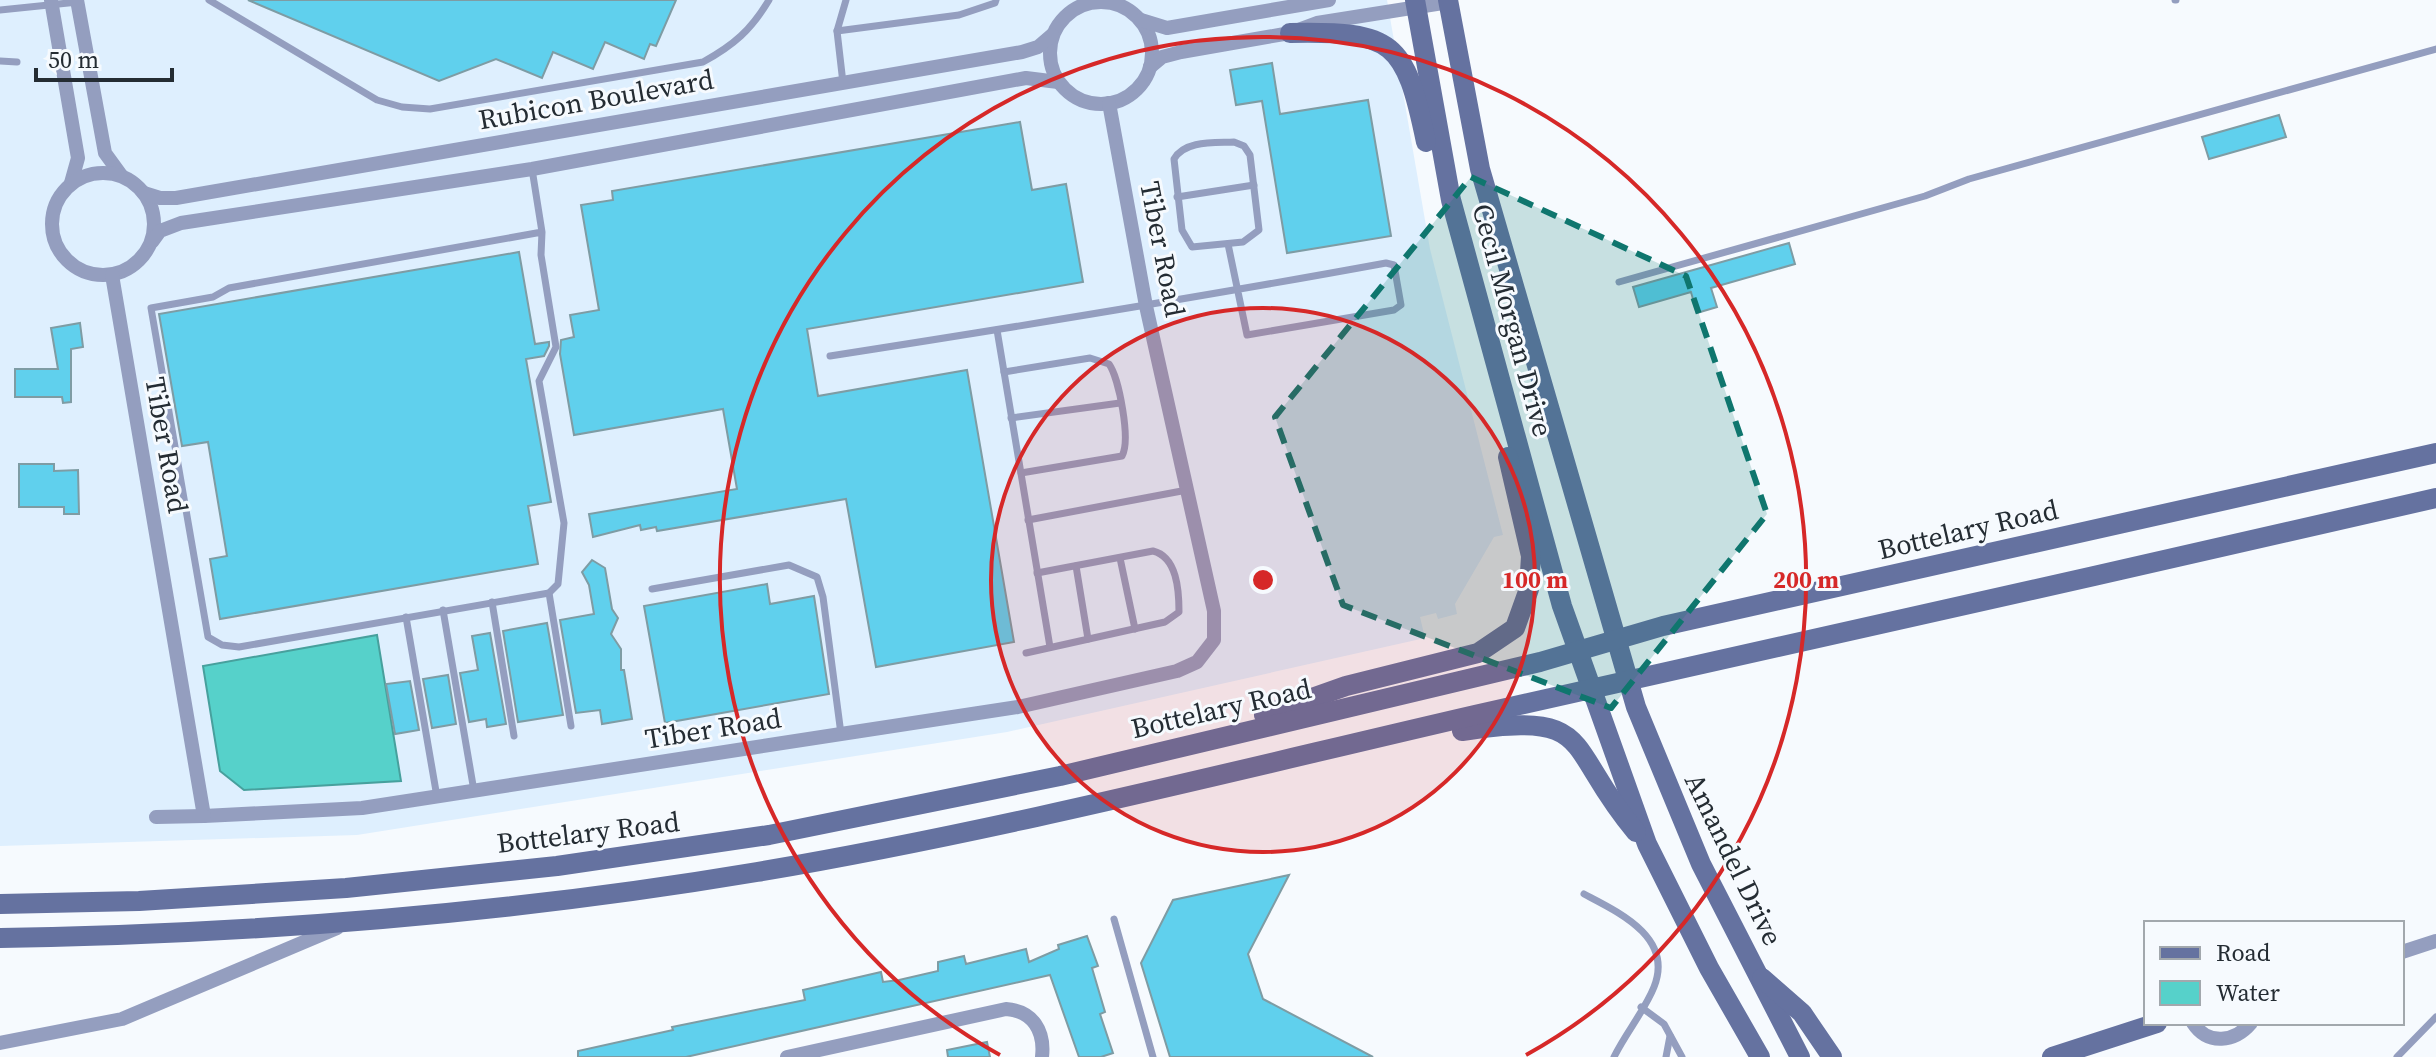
<svg xmlns="http://www.w3.org/2000/svg" width="2436" height="1057" font-family="'Source Serif 4',serif">
  <style>
    .built { fill: #deeffe }
    .water { fill: #56d1ca; stroke: #47a09d; stroke-width: 2 }
    .building { fill: #60d0ed; stroke: #7e9ca4; stroke-width: 2 }
    .lines { fill: none; stroke-linecap: round; stroke-linejoin: round }
    .lane { stroke: #949ebf; stroke-width: 7 }
    .street { stroke: #949ebf; stroke-width: 14 }
    .secondary { stroke: #6572a0; stroke-width: 20 }
    .marked { fill: #0f766e; fill-opacity: 0.2; stroke: #0f766e; stroke-width: 6; stroke-dasharray: 16 10; stroke-linejoin: round }
    .ring { fill: none; stroke: #d62828; stroke-width: 4 }
    .labels { text-anchor: middle; stroke-width: 6; stroke-linejoin: round; paint-order: stroke }
    .street-label { font-size: 28px; fill: #242c33; stroke: #f6fafe }
    .centre { fill: #d62828; stroke: #f6fafe; stroke-width: 4 }
    .ring-label { font-size: 24px; text-anchor: middle; font-weight: bold; fill: #d62828; stroke: #f6fafe; stroke-width: 6; stroke-linejoin: round; paint-order: stroke }
  </style>
  <rect width="100%" height="100%" fill="#f6fafe"/>
  <path class="built" d="M0 0H1387L1430 249 1503 535 1494 537 1455 604 1457 614 1438 619 1436 613 1420 617 1425 638 1007 732 357 835 0 846Z"/>
  <path class="water" d="M377 635 401 781 244 790 220 771 203 666Z"/>
  <g class="building">
    <path d="M248 0H676L656 46 650 44 644 59 605 42 593 69 553 52 542 78 496 59 439 81Z"/>
    <path d="M1272 63 1280 114 1368 100 1391 236 1287 253 1262 101 1236 105 1230 70Z"/>
    <path d="M2279 115 2286 137 2209 159 2202 137Z"/>
    <path d="M1020 122 1032 190 1066 184 1083 282 807 329 818 396 967 370 1014 642 876 667 846 499 657 531 656 527 641 530 640 525 593 537 589 514 737 489 723 409 574 435 560 354 561 340 574 337 570 315 599 310 581 205 613 200 612 191Z"/>
    <path d="M1789 243 1795 264 1711 288 1717 307 1697 313 1691 292 1639 307 1633 287Z"/>
    <path d="M519 252 535 344 549 342V346L544 356 526 359 551 502 528 506 538 564 220 619 210 559 227 556 208 442 182 446 159 314Z"/>
    <path d="M80 323 83 347 71 349V402L63 403 62 397H15V369H58L51 328Z"/>
    <path d="M19 464H54V471L78 470 79 514H64V507H19Z"/>
    <path d="M592 560 605 568 612 609 618 618 611 634 621 649V670H624L632 719 602 724 600 710 576 713 560 620 594 614 589 585 582 572Z"/>
    <path d="M767 584 770 604 814 596 829 694 665 723 644 606Z"/>
    <path d="M547 623 563 715 518 722 503 631Z"/>
    <path d="M490 633 506 724 487 727 486 719 469 722 460 673 478 670 472 636Z"/>
    <path d="M448 675 456 724 432 728 423 679Z"/>
    <path d="M410 681 419 730 395 734 386 684Z"/>
    <path d="M1289 875 1248 954 1263 999 1373 1057H1170L1141 963 1173 900Z"/>
    <path d="M1087 936 1098 966 1092 968 1105 1012 1100 1014 1113 1053 1101 1057H1079L1050 975 686 1057H578V1051L673 1030 672 1027 805 1000 803 990 881 972 883 982 899 980 938 971V962L964 956 966 964 1026 949 1029 962 1059 949 1058 945Z"/>
    <path d="M987 1042 990 1057H948L947 1050Z"/>
  </g>
  <g class="lines">
    <g class="lane">
      <path d="M209 0 377 100 402 107 430 109 703 62C734 45 751 30 769 0"/>
      <path d="M2175 0H2176"/>
      <path d="M0 10 78 2"/>
      <path d="M837 31 959 15 995 3 996 0"/>
      <path d="M0 61 17 62"/>
      <path d="M843 83 837 31 846 0"/>
      <path d="M1234 142 1244 146 1250 155 1259 230 1243 242 1192 247 1182 230 1174 159C1185 140 1215 143 1234 142Z"/>
      <path d="M532 169 542 232 541 255 556 347 539 381 564 523 558 584 549 593 239 647 222 645 208 637 151 308 213 297 229 288 542 232"/>
      <path d="M1177 197 1254 185"/>
      <path d="M1619 282 1925 196 1969 179 2436 49"/>
      <path d="M997 330 1050 647"/>
      <path d="M830 356C1016 327 1201 297 1386 263L1394 265 1401 305 1394 310 1247 335 1228 244"/>
      <path d="M1004 372 1090 358 1109 364C1119 378 1131 440 1122 456L1021 473"/>
      <path d="M1011 418 1120 403"/>
      <path d="M1028 520 1187 490"/>
      <path d="M1120 558 1135 629"/>
      <path d="M1076 566 1088 639"/>
      <path d="M652 589 789 565 817 577 823 597 841 734"/>
      <path d="M549 593 571 726"/>
      <path d="M492 602 514 736"/>
      <path d="M443 610 474 791"/>
      <path d="M406 617 437 797"/>
      <path d="M1026 653 1165 622 1179 612C1179 590 1177 557 1153 551L1037 573"/>
      <path d="M1584 894C1618 912 1674 937 1654 987 1645 1010 1625 1034 1614 1057"/>
      <path d="M1114 919 1153 1057"/>
      <path d="M1641 1007 1664 1024 1682 1057"/>
      <path d="M1666 1057 1670 1036"/>
      <path d="M2397 1057 2436 1017"/>
    </g>
    <g class="street">
      <path d="M51 0 78 158 71 183"/>
      <path d="M77 0 105 153 121 175"/>
      <circle cx="1101" cy="53" r="51"/>
      <path d="M1141 20 1167 28 1329 0"/>
      <path d="M1150 67 1162 57 1181 52 1290 33 1317 23 1449 2"/>
      <circle cx="103" cy="224" r="51"/>
      <path d="M144 193 160 198H176L1022 52 1038 47 1052 35"/>
      <path d="M152 242 160 231 181 223 532 169 1026 78 1058 82"/>
      <path d="M112 275 204 816 362 808 841 734 1018 707 1177 671 1197 662 1214 640V611L1146 306 1109 103"/>
      <path d="M156 817 204 816"/>
      <path d="M2402 952 2436 941"/>
      <path d="M2193 1023C2208 1046 2235 1042 2251 1023"/>
      <path d="M0 1043 122 1019 337 928"/>
      <path d="M787 1057 1006 1009C1033 1011 1045 1031 1042 1057"/>
    </g>
    <g class="secondary">
      <path d="M1415 0 1451 200 1562 606 1647 844 1709 968 1760 1057"/>
      <path d="M1448 0 1480 169 1636 707 1701 864 1800 1057"/>
      <path d="M1290 33C1394 31 1405 41 1426 142"/>
      <path d="M1264 715 1346 686 1478 653 1515 628 1529 589 1531 556 1508 457"/>
      <path d="M1462 731C1598 710 1563 746 1636 832"/>
      <path d="M0 904 139 901 346 888 557 866 769 835 1060 776 1540 662 1663 626 2436 453"/>
      <path d="M0 938C254 934 507 914 757 872 999 831 1237 770 1475 715 1796 643 2116 572 2436 498"/>
      <path d="M1762 978 1802 1013 1832 1057"/>
      <path d="M2052 1057 2157 1023"/>
    </g>
  </g>
  <path class="marked" d="M1471 177 1686 276 1767 514 1611 708 1343 605 1275 417Z"/>
  <circle cx="1263" cy="580" r="272" fill="#d62828" fill-opacity=".12"/>
  <g class="ring">
    <circle cx="1263" cy="580" r="272"/>
    <path d="M1000 1055A543 543 0 1 1 1526 1055"/>
  </g>
  <g class="labels">
    <g class="street-label">
      <text transform="translate(596 99) rotate(-10)" y="10">Rubicon Boulevard</text>
      <text transform="translate(1163 249) rotate(79)" y="10">Tiber Road</text>
      <text transform="translate(1513 320) rotate(75)" y="10">Cecil Morgan Drive</text>
      <text transform="translate(167 445) rotate(80)" y="10">Tiber Road</text>
      <text transform="translate(1968 529) rotate(-13)" y="10">Bottelary Road</text>
      <text transform="translate(1221 708) rotate(-13)" y="10">Bottelary Road</text>
      <text transform="translate(713 728) rotate(-9)" y="10">Tiber Road</text>
      <text transform="translate(588 832) rotate(-7)" y="10">Bottelary Road</text>
      <text transform="translate(1734 859) rotate(64)" y="10">Amandel Drive</text>
    </g>
  </g>
  <circle cx="1263" cy="580" r="12" class="centre"/>
  <g class="ring-label">
    <text x="1535" y="588">100 m</text>
    <text x="1806" y="588">200 m</text>
  </g>
  <rect x="2144" y="921" width="260" height="104" fill="#f6fafe" stroke="#a2a8ad" stroke-width="2"/>
  <rect x="2160" y="947" width="40" height="12" fill="#6572a0" stroke="#a2a8ad" stroke-width="2"/>
  <text x="2216" y="961" font-size="24" fill="#242c33">Road</text>
  <rect x="2160" y="981" width="40" height="24" fill="#56d1ca" stroke="#a2a8ad" stroke-width="2"/>
  <text x="2216" y="1001" font-size="24" fill="#242c33">Water</text>
  <path d="M36 68v12h136v-12" fill="none" stroke="#242c33" stroke-width="4"/>
  <text x="48" y="68" font-size="24" fill="#242c33" stroke="#f6fafe" stroke-width="6" paint-order="stroke">50 m</text>
</svg>
